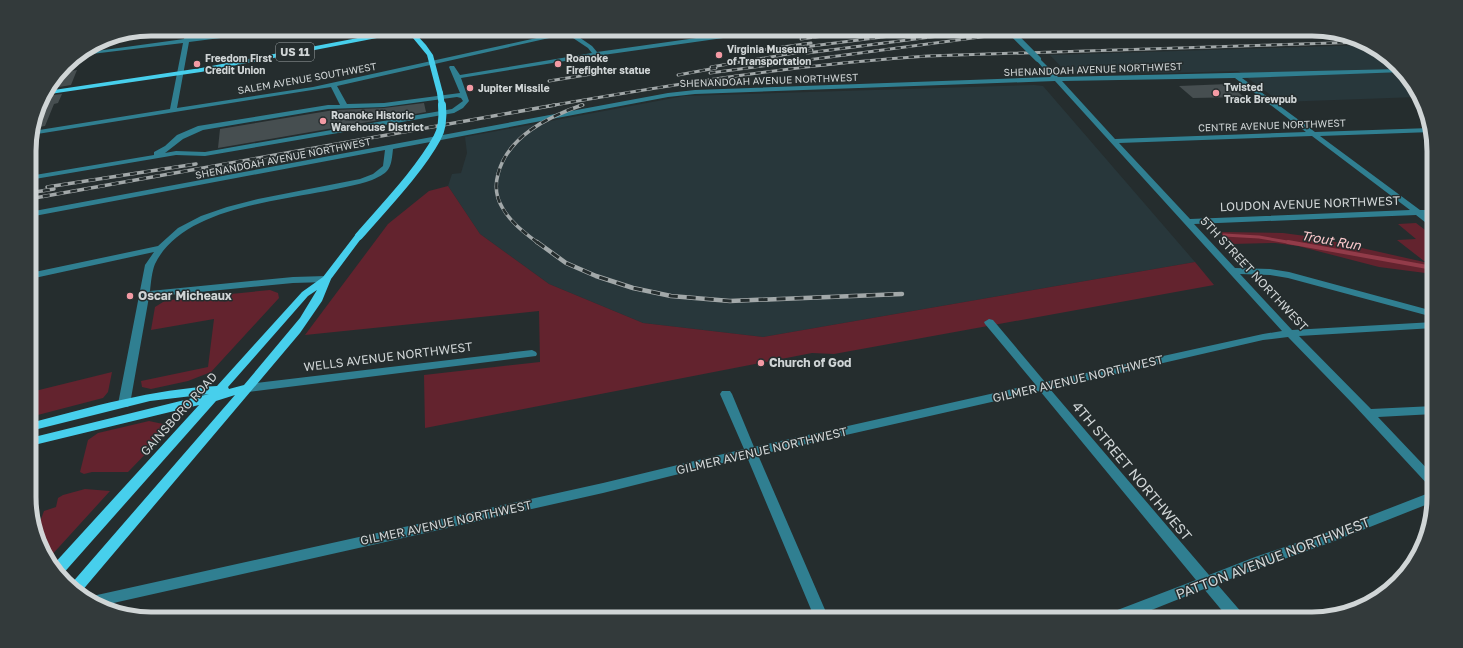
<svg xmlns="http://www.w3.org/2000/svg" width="1463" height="648" font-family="'Golos Text',sans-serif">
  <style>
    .built { fill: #28373b }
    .green { fill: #63232e }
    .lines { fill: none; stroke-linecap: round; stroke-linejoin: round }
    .stream-far1 { stroke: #923b49; stroke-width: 3 }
    .stream { stroke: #923b49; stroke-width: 4 }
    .building { fill: #464e50 }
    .minor { fill: #307f91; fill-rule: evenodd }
    .major { fill: #47cfec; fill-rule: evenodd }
    .rail-far2-casing { stroke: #a2a8a9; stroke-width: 3 }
    .rail-far1-casing { stroke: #a2a8a9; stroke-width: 3.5 }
    .rail-casing { stroke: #a2a8a9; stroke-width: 4.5 }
    .rail-far2 { stroke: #252d2e; stroke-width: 2; stroke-dasharray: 5.5; stroke-linecap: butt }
    .rail-far1 { stroke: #252d2e; stroke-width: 2.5; stroke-dasharray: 7; stroke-linecap: butt }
    .rail { stroke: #252d2e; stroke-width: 3; stroke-dasharray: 9; stroke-linecap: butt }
    .minor-bridge { stroke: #307f91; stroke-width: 6 }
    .major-bridge-far1 { stroke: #47cfec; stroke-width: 6 }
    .major-bridge { stroke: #47cfec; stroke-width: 8 }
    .poi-dot { fill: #f49aa4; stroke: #252d2e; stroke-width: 1.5 }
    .labels { text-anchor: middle; stroke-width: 3; stroke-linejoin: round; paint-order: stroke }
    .far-poi-label { font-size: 10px; font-weight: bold; fill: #d0d5d6; stroke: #252d2e; text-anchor: start }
    .far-street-label { font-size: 10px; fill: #d0d5d6; stroke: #252d2e }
    .shield { fill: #252d2e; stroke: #9da3a4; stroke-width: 1 }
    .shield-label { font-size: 11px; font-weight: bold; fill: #d0d5d6 }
    .street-label { font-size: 12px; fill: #d0d5d6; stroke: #252d2e }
    .poi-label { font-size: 12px; font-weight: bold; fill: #d0d5d6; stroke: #252d2e; text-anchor: start }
    .water-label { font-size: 13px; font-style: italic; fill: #fecace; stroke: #252d2e }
    .near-street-label { font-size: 14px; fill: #d0d5d6; stroke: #252d2e }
    .rim { fill: none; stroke: #d0d5d6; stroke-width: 5 }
  </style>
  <rect width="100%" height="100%" fill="#252d2e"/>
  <g class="built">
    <path d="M1367 45 1409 77 1417 97 1280 102 1238 71 1169 73 1078 72 1064 70 1050 55Z"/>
    <path d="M1034 85 1043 86 1195 262 763 337 643 323 549 284 480 234 448 186 452 174 461 173 467 153 465 137 684 96Z"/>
  </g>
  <g class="green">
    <path d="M448 186 480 234 549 284 643 323 763 337 1195 262 1214 285 834 354 812 353 425 428 424 375 540 362 539 311 305 335 388 224 429 191Z"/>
    <path d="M1416 223 1433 236V261H1424L1397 240 1416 239 1398 224Z"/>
    <path d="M1220 232 1283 233 1313 237 1433 264V274L1379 267 1298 246 1275 243 1231 244Z"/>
    <path d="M270 290 278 293 279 298 211 372 188 381 151 389 142 387 141 381 208 367 214 319 151 330 155 307 163 302 170 300Z"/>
    <path d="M112 372 108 392 103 398 30 417V400H32L35 391Z"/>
    <path d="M149 421 163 424 164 431 159 440 128 472H92L84 474 80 472 88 440 98 433Z"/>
    <path d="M85 489 110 491 49 558 37 530 44 511 56 507 58 498 63 495Z"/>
  </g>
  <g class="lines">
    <path class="stream-far1" d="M1224 235 1259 237 1293 243"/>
    <path class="stream" d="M1288 242 1433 268"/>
  </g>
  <g class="building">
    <path d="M77 70 71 85 47 89 60 73Z"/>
    <path d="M1228 84 1244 97 1193 98 1179 86Z"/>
    <path d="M62 94 58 103 54 104 45 126 33 128 42 96Z"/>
    <path d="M424 103 426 112 218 148 220 129 334 110 384 108Z"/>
  </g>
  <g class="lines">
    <g class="minor">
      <path d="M186 29H192L190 38 263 29H279L276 31 189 42 177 108 313 87 564 32 563 29 569 30 586 29 573 33 592 46 597 52 760 29H775L772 31 596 56 461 78 469 101 463 108 454 113 205 156 176 155 29 180V176L154 155V152L165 146 177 135 198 126 328 105H340L331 87 31 135 33 131 170 109 183 43 75 56 82 53 184 39ZM567 34 588 48 592 53 460 75 454 66H450L449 67 460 93 384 103 347 104 337 86ZM457 97 461 98 463 101 452 109 205 152 176 151 165 153 183 139 203 130 328 109 384 107Z"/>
      <path d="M1038 57 1058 77 1399 69 1403 72 1242 78 1315 132 1430 128 1432 132 1320 136 1420 210H1433V214L1426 215 1433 220V227L1430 226 1416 215 1194 224 1235 268 1270 269 1289 272 1433 311V317L1288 278 1270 275 1240 274 1292 330 1434 322V328L1299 336 1371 409 1434 406V414L1378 417 1434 476V489L1430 487 1354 405 1288 337 1263 340 1050 389 1209 575 1255 557 1323 534 1434 491 1433 502 1332 542 1264 566 1217 584 1243 614 1245 619H1229L1204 589 1129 619H1105L1107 614 1196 580 1040 391 758 455 829 619H815L747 457 603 493 100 606 88 597 603 483 744 449 720 394 722 391H730L732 394 754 447 1035 384 985 324 984 322 989 319 993 320 1045 382 1263 334 1282 331 1055 81 695 94 668 97 393 149C391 167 391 172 372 180 311 201 187 198 155 264 152 271 151 282 150 291L293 277 326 276 331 279 326 282 293 283 149 297 130 404 128 407H120L118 404 145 265 154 252 30 279V273L158 246 178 228 201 216 227 207 258 199 360 179 373 174 383 166 385 150 29 217V212L668 93 695 90 1051 77 1035 59ZM1235 78 1306 132 1115 139 1062 81ZM1312 136 1410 210 1190 219 1119 143Z"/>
      <path d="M532 350 536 352 537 354 536 356 248 392 244 391 243 388 244 385 248 384Z"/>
    </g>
    <g class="major">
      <path d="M405 29H417L413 31 426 45 433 55 443 93 442 94 437 93 427 55 408 32 201 72 43 95 47 91 201 68Z"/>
      <path d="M359 233 363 236 331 279 322 301 300 333 81 592 71 584 235 395 216 401 61 576 54 571 52 566 199 405 30 446V438L209 394 150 401 30 431V423C91 407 153 389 217 386L302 292 323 277 356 234ZM317 290 300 318 244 385 229 389 228 387 308 296Z"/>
    </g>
    <defs>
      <g id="rail-far2">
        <path d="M949 33 992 29"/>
        <path d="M801 39 874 29"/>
        <path d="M804 47 945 29"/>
        <path d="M747 52 811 43"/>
        <path d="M807 53 954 34"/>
        <path d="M711 67 812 50"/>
        <path d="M710 73 1041 29"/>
        <path d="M678 75 716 68"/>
        <path d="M549 81 604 72"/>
        <path d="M549 106C675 84 800 64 928 56L1364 42"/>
        <path d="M579 106 583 105"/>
      </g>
      <g id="rail-far1">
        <path d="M47 187 196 164"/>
        <path d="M29 193 54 189"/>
        <path d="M29 199 555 105"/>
        <path d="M538 243C525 233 510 222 502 207 496 197 495 185 498 174 508 136 548 117 582 105"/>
      </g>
      <path id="rail" d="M537 242 566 263 596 276 633 288 671 296 730 301 902 294"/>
    </defs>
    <use href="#rail-far2" class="rail-far2-casing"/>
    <use href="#rail-far1" class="rail-far1-casing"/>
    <use href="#rail" class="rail-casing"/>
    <use href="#rail-far2" class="rail-far2"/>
    <use href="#rail-far1" class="rail-far1"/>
    <use href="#rail" class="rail"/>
    <path class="minor-bridge" d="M1008 29 1038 59"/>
    <path class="major-bridge-far1" d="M440 93 442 106"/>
    <path class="major-bridge" d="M359 236C384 207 419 171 437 138 443 128 443 116 442 105"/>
  </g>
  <g class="poi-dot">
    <circle cx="719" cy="55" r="4"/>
    <circle cx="197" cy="64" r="4"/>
    <circle cx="558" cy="64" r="4"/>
    <circle cx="470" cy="88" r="4"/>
    <circle cx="1216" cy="93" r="4"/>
    <circle cx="323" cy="121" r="4"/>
    <circle cx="130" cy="296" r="4"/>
    <circle cx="761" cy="363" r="4"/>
  </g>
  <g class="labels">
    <g class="far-poi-label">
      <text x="727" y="53">Virginia Museum<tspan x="727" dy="12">of Transportation</tspan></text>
      <text x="205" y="62">Freedom First<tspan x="205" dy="12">Credit Union</tspan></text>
      <text x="566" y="62">Roanoke<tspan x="566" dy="12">Firefighter statue</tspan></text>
      <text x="1224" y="91">Twisted<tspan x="1224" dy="12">Track Brewpub</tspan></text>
      <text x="478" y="92">Jupiter Missile</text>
      <text x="331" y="119">Roanoke Historic<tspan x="331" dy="12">Warehouse District</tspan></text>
    </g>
    <g class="far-street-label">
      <text transform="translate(1093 69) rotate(-2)" y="4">SHENANDOAH AVENUE NORTHWEST</text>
      <text transform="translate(307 78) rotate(-10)" y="4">SALEM AVENUE SOUTHWEST</text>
      <text transform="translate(769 80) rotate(-2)" y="4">SHENANDOAH AVENUE NORTHWEST</text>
      <text transform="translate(1272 125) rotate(-2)" y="4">CENTRE AVENUE NORTHWEST</text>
      <text transform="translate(283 158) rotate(-11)" y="4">SHENANDOAH AVENUE NORTHWEST</text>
    </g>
    <rect class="shield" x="276" y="43" width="38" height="18" rx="3"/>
    <g class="shield-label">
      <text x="295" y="56">US 11</text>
    </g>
    <g class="street-label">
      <text transform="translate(1310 204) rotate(-2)" y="4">LOUDON AVENUE NORTHWEST</text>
      <text transform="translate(1254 274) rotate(47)" y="4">5TH STREET NORTHWEST</text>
      <text transform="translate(388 357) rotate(-7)" y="4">WELLS AVENUE NORTHWEST</text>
      <text transform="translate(1078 379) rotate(-13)" y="4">GILMER AVENUE NORTHWEST</text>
      <text transform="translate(179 414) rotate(-48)" y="4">GAINSBORO ROAD</text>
      <text transform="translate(762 451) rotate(-13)" y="4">GILMER AVENUE NORTHWEST</text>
      <text transform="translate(446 523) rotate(-12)" y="4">GILMER AVENUE NORTHWEST</text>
    </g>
    <g class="poi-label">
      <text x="138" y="300">Oscar Micheaux</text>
      <text x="769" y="367">Church of God</text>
    </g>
    <g class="water-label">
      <text transform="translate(1331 240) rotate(10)" y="5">Trout Run</text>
    </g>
    <g class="near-street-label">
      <text transform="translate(1132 471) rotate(50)" y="5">4TH STREET NORTHWEST</text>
      <text transform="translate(1273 558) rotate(-21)" y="5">PATTON AVENUE NORTHWEST</text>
    </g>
  </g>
  <path d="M0 0H1463V648H0ZM151 36H1312A115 115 0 0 1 1427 151V497A115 115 0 0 1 1312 612H151A115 115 0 0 1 36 497V151A115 115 0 0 1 151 36Z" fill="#333a3b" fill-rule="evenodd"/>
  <path class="rim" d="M151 36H1312A115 115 0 0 1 1427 151V497A115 115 0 0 1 1312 612H151A115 115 0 0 1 36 497V151A115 115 0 0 1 151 36Z"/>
</svg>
